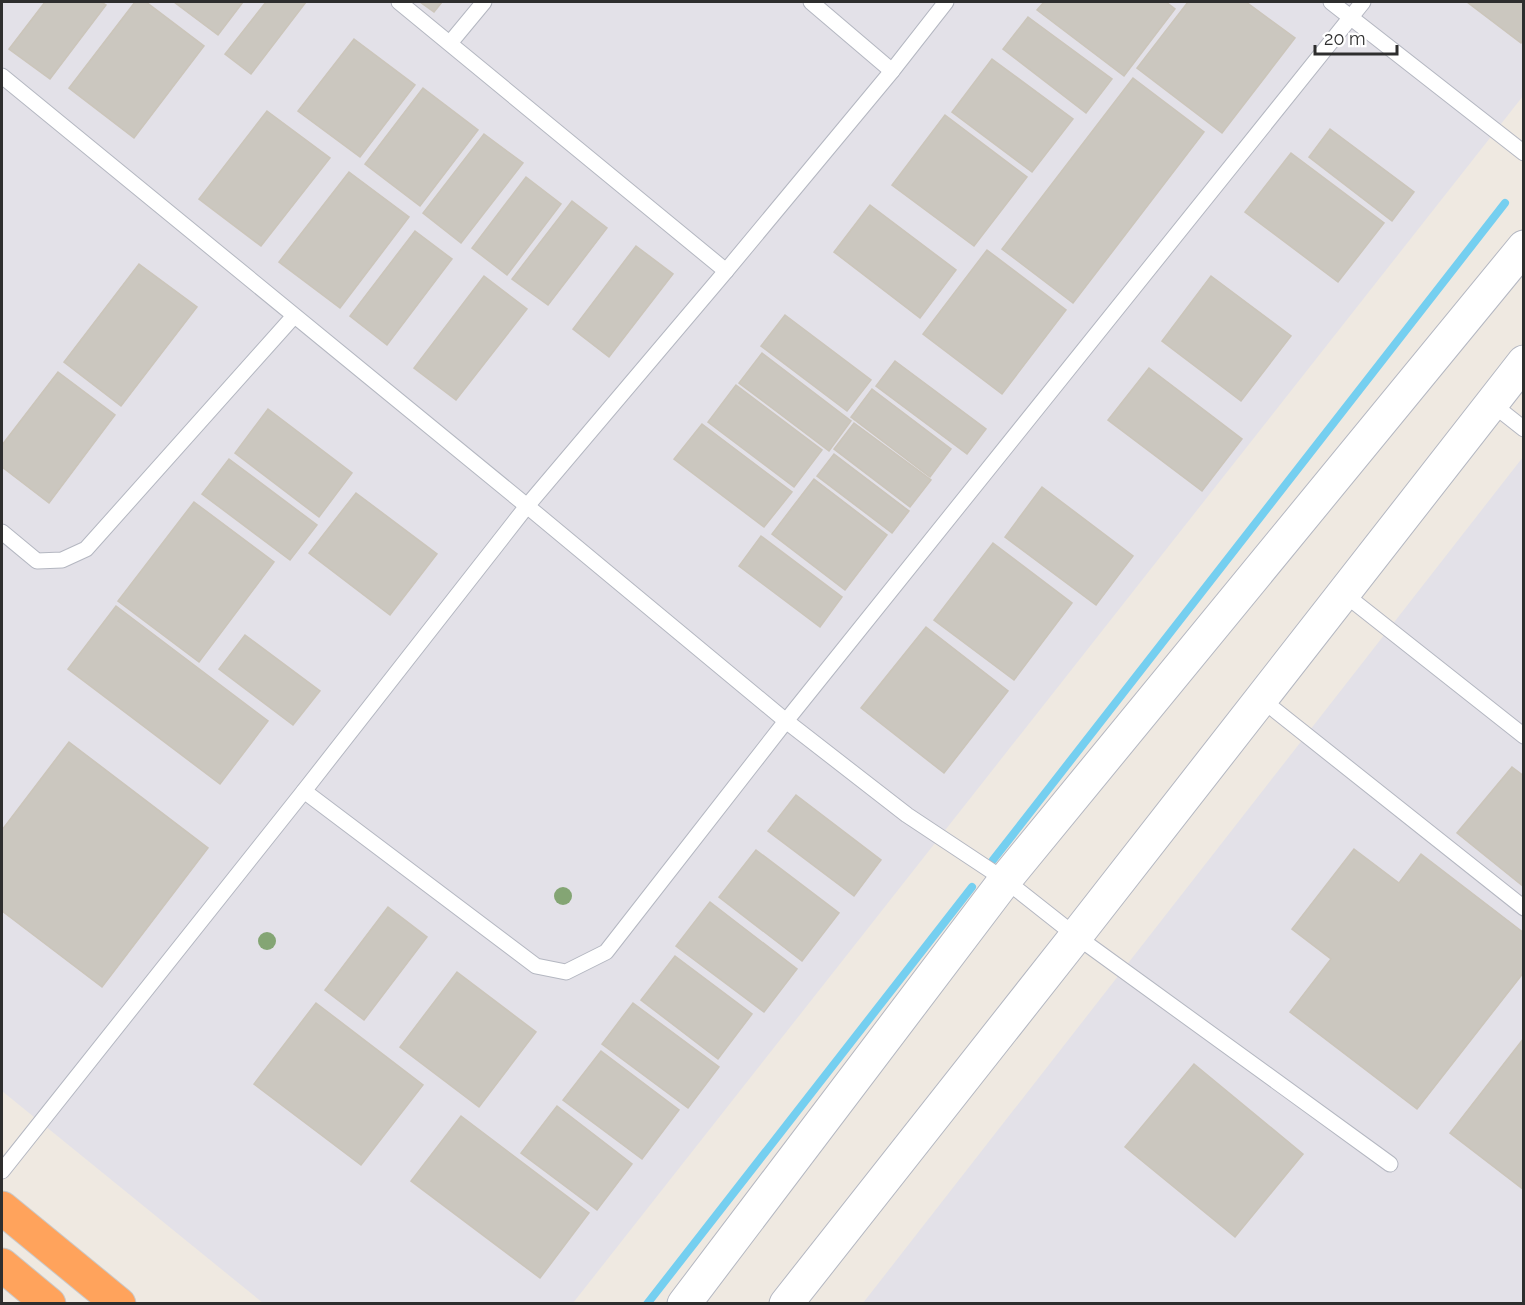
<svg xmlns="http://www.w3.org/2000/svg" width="1525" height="1305" font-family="Raleway,sans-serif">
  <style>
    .industrial { fill: #e3e1e8 }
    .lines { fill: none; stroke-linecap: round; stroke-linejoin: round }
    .stream { stroke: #75cff0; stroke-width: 8 }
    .building { fill: #cbc7bf; stroke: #cbc5ba; stroke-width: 1.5 }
    .lane-casing { stroke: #b4b7c1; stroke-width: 17 }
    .secondary-casing { stroke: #b4b7c1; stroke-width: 35 }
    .highway-casing { stroke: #c9c9c9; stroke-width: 35 }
    .lane { stroke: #fff; stroke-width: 15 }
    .secondary { stroke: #fff; stroke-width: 33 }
    .highway { stroke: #ffa35c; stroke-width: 33 }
    .tree { fill: #84a574 }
  </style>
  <rect width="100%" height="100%" fill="#efe9e1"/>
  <g class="industrial">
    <path d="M2 2H1523V96L573 1303H263L2 1091Z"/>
    <path d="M1523 457V1303H863Z"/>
  </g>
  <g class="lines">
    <g class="stream">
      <path d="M993 860 1505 203"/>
      <path d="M647 1304 972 887"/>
    </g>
  </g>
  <g class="building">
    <path d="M45 2H101L106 5 50 79 9 49Z"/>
    <path d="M135 2H146L204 46 134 138 69 88Z"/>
    <path d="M174 2H243L218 35Z"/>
    <path d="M266 2H306L251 74 225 54Z"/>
    <path d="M420 2H442L434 12Z"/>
    <path d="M1044 2H1166L1175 9 1124 76 1037 10Z"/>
    <path d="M1188 2H1246L1295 38 1222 133 1137 68Z"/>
    <path d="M1467 2H1524V40L1521 43Z"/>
    <path d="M1028 17 1112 79 1086 113 1003 49Z"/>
    <path d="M354 39 415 85 360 157 298 111Z"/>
    <path d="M992 59 1073 119 1032 172 952 112Z"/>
    <path d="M1133 78 1204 132 1073 303 1002 249Z"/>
    <path d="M423 88 478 130 420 206 365 164Z"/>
    <path d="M267 111 330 158 261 246 199 199Z"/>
    <path d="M945 115 1027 177 974 246 892 185Z"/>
    <path d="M1330 129 1414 192 1392 221 1309 157Z"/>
    <path d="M484 134 523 163 461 243 423 213Z"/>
    <path d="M1291 153 1384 223 1338 282 1245 212Z"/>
    <path d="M349 172 409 217 340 308 279 262Z"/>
    <path d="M526 177 561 204 507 275 472 248Z"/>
    <path d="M572 201 607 228 548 305 512 279Z"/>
    <path d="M870 205 956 270 920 318 834 252Z"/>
    <path d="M415 231 452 259 387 345 350 316Z"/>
    <path d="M636 246 673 274 609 357 573 329Z"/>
    <path d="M987 250 1066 310 1002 394 923 334Z"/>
    <path d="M139 264 197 307 121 406 64 362Z"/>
    <path d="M484 276 527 309 456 400 414 368Z"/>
    <path d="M1211 276 1291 336 1241 401 1162 341Z"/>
    <path d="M785 315 871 380 847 411 761 346Z"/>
    <path d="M762 353 851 421 829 451 739 383Z"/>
    <path d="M895 361 986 429 967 454 876 386Z"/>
    <path d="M1149 368 1242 439 1202 491 1108 420Z"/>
    <path d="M58 372 115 415 49 503 2 467V445Z"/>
    <path d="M736 385 822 450 794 487 708 422Z"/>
    <path d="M872 389 951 449 930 477 851 417Z"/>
    <path d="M268 409 352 473 319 517 235 453Z"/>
    <path d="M854 423 931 480 910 507 834 449Z"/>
    <path d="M702 424 792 492 764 527 674 459Z"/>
    <path d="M834 454 909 511 892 533 817 476Z"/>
    <path d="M229 459 317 525 290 560 202 494Z"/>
    <path d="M814 479 887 535 845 590 772 534Z"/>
    <path d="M1042 487 1133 556 1096 605 1005 537Z"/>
    <path d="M356 493 437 554 390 615 309 553Z"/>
    <path d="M194 502 274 562 199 662 118 601Z"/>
    <path d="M761 536 842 597 820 627 739 566Z"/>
    <path d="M993 543 1072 603 1014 680 934 620Z"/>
    <path d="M116 606 268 721 220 784 68 669Z"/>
    <path d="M926 627 1008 691 944 773 861 708Z"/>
    <path d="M245 635 320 691 293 725 219 669Z"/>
    <path d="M69 742 208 848 102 987 2 911V830Z"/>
    <path d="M1512 767 1524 776V887L1457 833Z"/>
    <path d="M796 795 881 860 854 896 768 831Z"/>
    <path d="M1354 849 1399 883 1421 854 1524 933V972L1417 1109 1290 1012 1331 959 1292 929Z"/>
    <path d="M756 850 839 913 802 961 719 897Z"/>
    <path d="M710 902 797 969 764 1012 676 946Z"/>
    <path d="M388 907 427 937 364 1020 325 990Z"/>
    <path d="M675 956 752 1014 718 1059 641 1000Z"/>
    <path d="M457 972 536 1032 479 1107 400 1047Z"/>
    <path d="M316 1003 423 1085 361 1165 254 1084Z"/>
    <path d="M633 1003 719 1067 688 1108 602 1044Z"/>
    <path d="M1524 1038V1190L1450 1133Z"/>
    <path d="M601 1051 679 1110 642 1159 563 1100Z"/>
    <path d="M1194 1064 1303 1154 1235 1237 1125 1147Z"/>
    <path d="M557 1106 632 1164 597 1210 521 1153Z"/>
    <path d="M461 1116 589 1213 540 1278 411 1181Z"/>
  </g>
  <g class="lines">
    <defs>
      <g id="lane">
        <path d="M399 2 726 271"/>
        <path d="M811 2 892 71"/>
        <path d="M1331 2 1524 153"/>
        <path d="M450 43 484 2"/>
        <path d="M2 76 527 506 786 721 907 815 1005 880 1076 936 1390 1164"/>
        <path d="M1491 403 1524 429"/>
        <path d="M2 532 37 561 62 560 86 549 294 316"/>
        <path d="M1343 593 1524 736"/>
        <path d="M1261 699 1524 908"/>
        <path d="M304 791 536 966 566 972 606 952 786 721 1363 2"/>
        <path d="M2 1171 304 791 527 506 726 271 892 71 946 2"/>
      </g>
      <g id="secondary">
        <path d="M684 1304 1005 880 1524 247"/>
        <path d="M786 1304 1076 936 1524 362"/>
      </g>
      <g id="highway">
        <path d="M2 1208 119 1304"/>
        <path d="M2 1265 49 1304"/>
      </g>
    </defs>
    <use href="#lane" class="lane-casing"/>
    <use href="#secondary" class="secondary-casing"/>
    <use href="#highway" class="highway-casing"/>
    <use href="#lane" class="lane"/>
    <use href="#secondary" class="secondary"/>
    <use href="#highway" class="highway"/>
  </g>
  <g class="tree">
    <circle cx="563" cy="896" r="9"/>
    <circle cx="267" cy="941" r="9"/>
  </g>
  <rect width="1525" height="1305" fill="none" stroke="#2e2e2e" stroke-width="6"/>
  <path d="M1315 45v9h82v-9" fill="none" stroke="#2e2e2e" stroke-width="3"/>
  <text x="1324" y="45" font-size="18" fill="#2e2e2e" stroke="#ffffff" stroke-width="4.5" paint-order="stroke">20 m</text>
</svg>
